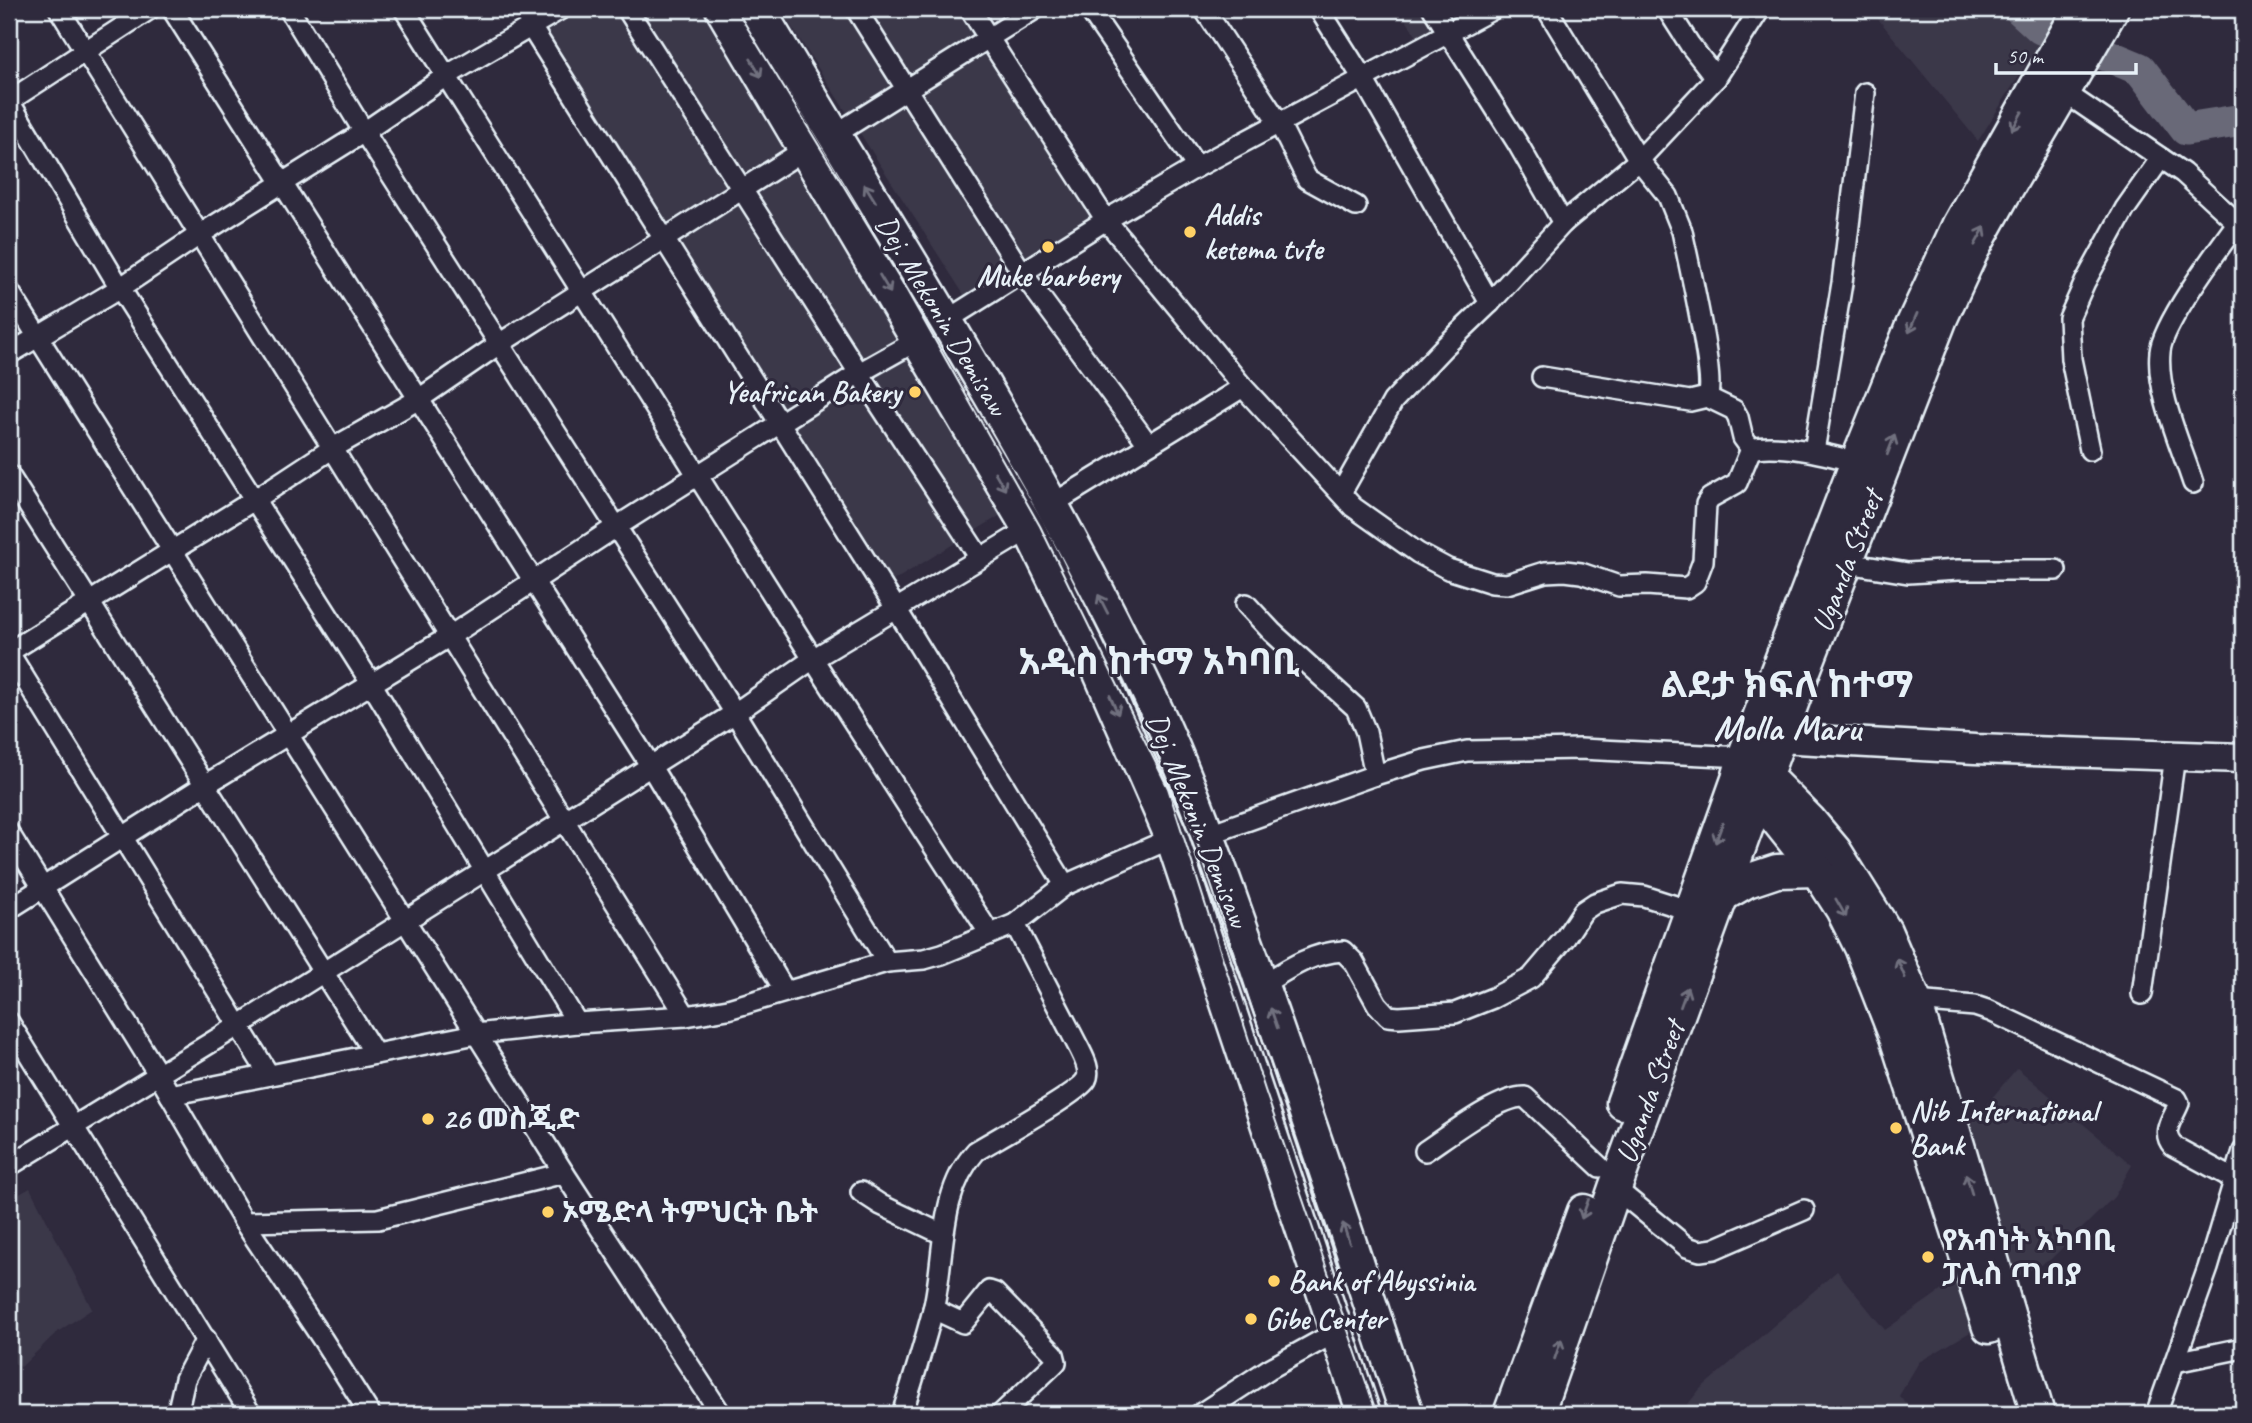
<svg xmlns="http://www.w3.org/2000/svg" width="2252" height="1423" font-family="Caveat,'Noto Sans Ethiopic',sans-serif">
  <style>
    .built { fill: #3b3749 }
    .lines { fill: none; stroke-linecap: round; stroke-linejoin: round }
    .river { stroke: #696978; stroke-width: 33 }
    .minor-casing { stroke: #e8f1f8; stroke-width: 24 }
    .secondary-casing { stroke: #e8f1f8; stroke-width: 33 }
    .primary-casing { stroke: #e8f1f8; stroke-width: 37 }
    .minor { stroke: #2f2a3d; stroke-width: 19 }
    .secondary { stroke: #2f2a3d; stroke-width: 28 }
    .primary { stroke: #2f2a3d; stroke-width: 32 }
    .tram { stroke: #e8f1f8; stroke-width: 2 }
    .oneway { stroke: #70707e }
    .poi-dot { fill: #ffd166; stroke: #2f2a3d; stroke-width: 2.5 }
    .labels { text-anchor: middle; stroke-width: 6; stroke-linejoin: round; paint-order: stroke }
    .poi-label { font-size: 30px; font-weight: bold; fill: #e8f1f8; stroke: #2f2a3d; text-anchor: start }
    .street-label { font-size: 30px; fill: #e8f1f8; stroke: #2f2a3d }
    .district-label { font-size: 37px; font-weight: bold; fill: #e8f1f8; stroke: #2f2a3d }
  </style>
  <rect width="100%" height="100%" fill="#2f2a3d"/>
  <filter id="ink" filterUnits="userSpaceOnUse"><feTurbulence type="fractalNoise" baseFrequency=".0143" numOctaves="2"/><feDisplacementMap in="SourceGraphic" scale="14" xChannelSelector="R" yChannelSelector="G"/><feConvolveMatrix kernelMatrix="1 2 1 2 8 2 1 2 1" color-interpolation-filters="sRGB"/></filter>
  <g filter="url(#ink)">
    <g class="built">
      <path d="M511 9H709L755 81 888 322 1009 510 885 586Z"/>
      <path d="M780 9H964L1102 228 968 301Z"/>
      <path d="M1399 9H1471L1419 40Z"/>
      <path d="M1870 9H2061L1978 141Z"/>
      <path d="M2017 1068 2132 1165 2114 1197 2050 1260 2009 1281 1964 1131Z"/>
      <path d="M30 1188 92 1309 56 1333 21 1367 9 1360V1200Z"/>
      <path d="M1837 1271 1885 1330 1959 1278 1972 1331 1919 1362 1899 1396 1916 1414H1680L1700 1389Z"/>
    </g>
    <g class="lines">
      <path class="river" d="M2020 9 2041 28 2140 69 2186 129 2243 120"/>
      <defs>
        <g id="minor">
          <path d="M59 9 686 1016"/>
          <path d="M150 9 9 101 120 288 371 683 577 1023"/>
          <path d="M172 9 650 765 785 991"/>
          <path d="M289 9 364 132 735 713 887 962"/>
          <path d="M404 9 813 659 990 934"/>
          <path d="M627 9 859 373 980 558"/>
          <path d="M856 9 1023 274 1148 444"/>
          <path d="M970 9 1106 220 1243 387 1353 507 1418 553 1448 569 1492 583 1507 584 1545 572 1565 571 1581 573 1619 586 1647 585 1686 588 1695 582 1703 561 1706 504 1710 498 1737 483 1751 449"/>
          <path d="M1089 9 1197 167"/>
          <path d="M1204 9 1279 123 1307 179 1356 206"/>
          <path d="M1319 9 1362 77 1490 303"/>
          <path d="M1433 9 1518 144 1563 223"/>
          <path d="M1547 9 1639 160 1668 196 1682 231C1687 256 1717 383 1707 397"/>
          <path d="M1667 9 1690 45 1716 78"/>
          <path d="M531 27 897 610 1065 885"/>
          <path d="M2064 92 2183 173 2243 228"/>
          <path d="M834 135 1035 9"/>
          <path d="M9 291 564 1173 721 1414"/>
          <path d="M947 320 1106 220 1197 167 1493 9"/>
          <path d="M9 354 120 288 199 235 364 132 446 76 561 9"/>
          <path d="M1542 377 1690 401 1707 397 1734 410 1738 417 1743 438 1751 449"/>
          <path d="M1751 449C1779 442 1829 455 1857 462"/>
          <path d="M2090 450 2071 359 2069 318 2085 282 2125 209 2161 158"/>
          <path d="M1814 451 1842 283 1865 93"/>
          <path d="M9 475 375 1054"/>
          <path d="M2193 483C2181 445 2156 392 2160 352 2162 324 2219 248 2238 222"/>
          <path d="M1341 493 1393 401 1443 348 1490 303 1563 223 1639 160 1716 78 1760 9"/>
          <path d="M1051 505 1243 387"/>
          <path d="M1847 563 1908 573 1958 570H2056"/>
          <path d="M1246 604 1272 632 1356 708 1366 732 1375 775"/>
          <path d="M9 652 254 500 333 448 419 399 499 344 804 150"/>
          <path d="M9 653 269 1075"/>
          <path d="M9 833 158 1074 244 1222 323 1340 370 1414"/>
          <path d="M1207 835 1375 775 1424 760 1467 751 1580 749 1744 757"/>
          <path d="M9 909 205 785 450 636 616 527 859 373 918 340"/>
          <path d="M1262 985C1289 968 1311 953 1343 951L1354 962 1377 1004 1388 1016 1399 1017 1455 1013 1493 998 1531 978 1565 938 1583 911 1595 903 1622 894 1644 896 1691 911"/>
          <path d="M2142 994 2175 756"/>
          <path d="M1915 1001 1975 1006 1990 1011 2177 1099 2179 1103C2173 1119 2160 1131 2173 1146L2234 1179"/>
          <path d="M9 1022 251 1414"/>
          <path d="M170 1095 476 1034 577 1023 686 1016 728 1009 887 962 924 959 942 954 1015 924 1065 885 1172 838"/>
          <path d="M1425 1151C1449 1135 1499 1096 1525 1097L1600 1167"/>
          <path d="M9 1166 238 1026 735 713 813 659 1029 529"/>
          <path d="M1615 1188 1687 1247 1700 1251 1714 1249 1804 1210"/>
          <path d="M861 1192 881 1205 942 1234"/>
          <path d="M244 1222 378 1219 564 1173"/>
          <path d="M933 1309 963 1323 989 1291 995 1293 1054 1354 1056 1362 1053 1365 1001 1414"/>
          <path d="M2175 1362 2243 1348"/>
          <path d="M177 1414 185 1379 206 1339"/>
          <path d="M902 1414C913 1380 924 1345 933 1310 946 1257 937 1194 976 1151 994 1140 1078 1094 1086 1080 1091 1071 1084 1058 1080 1050L1015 924"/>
          <path d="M1200 1414 1269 1369 1338 1331"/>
          <path d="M2156 1414 2208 1268 2243 1151"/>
        </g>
        <path id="secondary" d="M1779 738 1975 749 2243 758"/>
        <g id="primary">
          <path d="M722 9 1029 529 1100 673 1172 838 1364 1414"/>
          <path d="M758 9C898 243 1047 473 1162 722 1193 791 1218 863 1243 933 1301 1092 1353 1254 1407 1414"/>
          <path d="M1752 763 1809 820 1835 851 1885 931 1915 1001 2038 1414"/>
          <path d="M1753 790 1817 870 1842 909 1861 947 1896 1037 1989 1327"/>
          <path d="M1721 896 1747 881 1777 871 1817 870"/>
          <path d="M1623 1103 1738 779 1744 757 1857 462 1912 326 1959 224 2080 9"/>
          <path d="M1510 1414 1584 1211"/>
          <path d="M1537 1414 1615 1188 1803 673 1941 318 1972 251 2002 197 2112 9"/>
        </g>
      </defs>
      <use href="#minor" class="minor-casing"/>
      <use href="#secondary" class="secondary-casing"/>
      <use href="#primary" class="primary-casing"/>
      <use href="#minor" class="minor"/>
      <use href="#secondary" class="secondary"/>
      <use href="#primary" class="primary"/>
      <g class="tram">
        <path d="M736 9 902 282 1040 526 1168 788 1265 1090 1377 1414"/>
        <path d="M1185 806 1341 1277"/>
      </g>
    </g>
    <defs><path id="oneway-shaft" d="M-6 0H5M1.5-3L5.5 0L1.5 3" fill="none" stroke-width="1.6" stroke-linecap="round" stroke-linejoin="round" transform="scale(1.75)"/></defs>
    <g class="oneway">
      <use href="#oneway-shaft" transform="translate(756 68) rotate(60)"/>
      <use href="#oneway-shaft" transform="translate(2017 121) rotate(119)"/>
      <use href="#oneway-shaft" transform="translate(870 193) rotate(-122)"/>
      <use href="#oneway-shaft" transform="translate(1980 236) rotate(-61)"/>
      <use href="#oneway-shaft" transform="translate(885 284) rotate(59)"/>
      <use href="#oneway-shaft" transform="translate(1913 323) rotate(113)"/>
      <use href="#oneway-shaft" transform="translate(1891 445) rotate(-69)"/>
      <use href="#oneway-shaft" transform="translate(1000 481) rotate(60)"/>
      <use href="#oneway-shaft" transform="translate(1103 604) rotate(-117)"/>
      <use href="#oneway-shaft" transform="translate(1114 705) rotate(66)"/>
      <use href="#oneway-shaft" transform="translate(1719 833) rotate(110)"/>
      <use href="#oneway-shaft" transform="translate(1841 908) rotate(60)"/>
      <use href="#oneway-shaft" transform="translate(1901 968) rotate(-113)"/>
      <use href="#oneway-shaft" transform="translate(1684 997) rotate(-70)"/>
      <use href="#oneway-shaft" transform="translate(1274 1018) rotate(-109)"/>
      <use href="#oneway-shaft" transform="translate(1969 1184) rotate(-106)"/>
      <use href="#oneway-shaft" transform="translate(1585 1209) rotate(110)"/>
      <use href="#oneway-shaft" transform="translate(1346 1233) rotate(-109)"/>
      <use href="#oneway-shaft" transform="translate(1558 1349) rotate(-71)"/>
    </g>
  </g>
  <g class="poi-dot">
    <circle cx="1190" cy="232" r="7"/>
    <circle cx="1048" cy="247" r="7"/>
    <circle cx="915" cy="392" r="7"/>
    <circle cx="428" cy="1119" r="7"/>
    <circle cx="1896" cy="1128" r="7"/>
    <circle cx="548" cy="1212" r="7"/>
    <circle cx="1928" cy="1257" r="7"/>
    <circle cx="1274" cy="1281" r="7"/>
    <circle cx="1251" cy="1319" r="7"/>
  </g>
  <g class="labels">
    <g class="poi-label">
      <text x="1204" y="225">Addis<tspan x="1204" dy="34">ketema tvte</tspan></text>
      <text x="1048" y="286" text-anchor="middle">Muke barbery</text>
      <text x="901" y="402" text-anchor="end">Yeafrican Bakery</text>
      <text x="1910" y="1121">Nib International<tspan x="1910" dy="34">Bank</tspan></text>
      <text x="442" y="1129">26 መስጂድ</text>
      <text x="562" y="1222">ኦሜድላ ትምህርት ቤት</text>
      <text x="1942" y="1250">የአብነት አካባቢ<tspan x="1942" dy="34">ፓሊስ ጣብያ</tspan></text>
      <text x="1288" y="1291">Bank of Abyssinia</text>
      <text x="1265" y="1329">Gibe Center</text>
    </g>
    <g class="street-label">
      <text transform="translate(942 315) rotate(59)" y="10">Dej. Mekonin Demisaw</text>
      <text transform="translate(1847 561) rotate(-69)" y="10">Uganda Street</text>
      <text transform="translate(1198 820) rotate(68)" y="10">Dej. Mekonin Demisaw</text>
      <text transform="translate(1650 1092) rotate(-70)" y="10">Uganda Street</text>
    </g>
    <g class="district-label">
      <text x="1159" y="674">አዲስ ከተማ አካባቢ</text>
      <text x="1787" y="697">ልደታ ክፍለ ከተማ<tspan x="1787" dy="43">Molla Maru</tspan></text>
    </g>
  </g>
  <rect width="2252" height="1423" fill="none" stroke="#2f2a3d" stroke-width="35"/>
  <rect x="18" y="18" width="2217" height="1388" fill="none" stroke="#e8f1f8" stroke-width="2.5" filter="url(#ink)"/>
  <path d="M1996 63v10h140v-10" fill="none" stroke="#e8f1f8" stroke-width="3.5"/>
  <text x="2007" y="63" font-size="21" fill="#e8f1f8" stroke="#2f2a3d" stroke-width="5" paint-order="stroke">50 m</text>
</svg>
